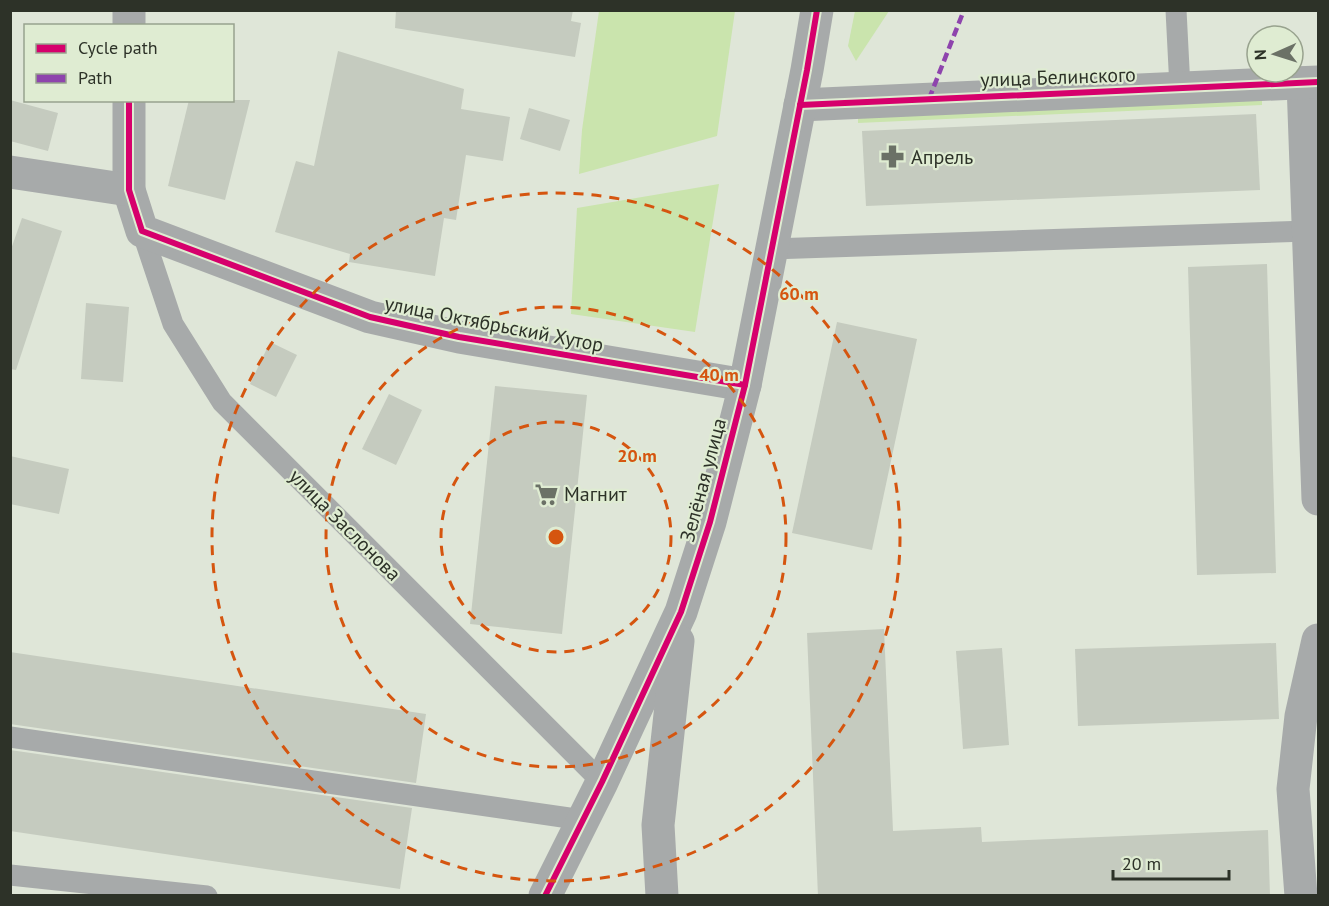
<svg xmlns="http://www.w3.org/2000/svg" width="1329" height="906" font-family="'PT Sans',sans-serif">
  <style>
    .green { fill: #cae4ad }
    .building { fill: #c5cbbf }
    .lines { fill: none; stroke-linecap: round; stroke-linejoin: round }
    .lane { stroke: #a7aaaa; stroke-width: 21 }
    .street { stroke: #a7aaaa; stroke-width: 33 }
    .quiet { stroke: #8e44ad; stroke-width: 4.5; stroke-dasharray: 9 4.5; stroke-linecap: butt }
    .cycleway-casing { stroke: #dfecd2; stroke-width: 10 }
    .cycleway { stroke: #d6006c; stroke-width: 6 }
    .ring { fill: none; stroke: #d5550f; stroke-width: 3; stroke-dasharray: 10 8 }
    .labels { text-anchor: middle; stroke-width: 4.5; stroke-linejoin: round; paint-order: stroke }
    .street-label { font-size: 20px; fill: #2d3228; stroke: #dfecd2 }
    .poi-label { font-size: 20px; fill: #2d3228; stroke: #dfecd2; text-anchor: start }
    .centre { fill: #d5550f; stroke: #dfecd2; stroke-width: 3 }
    .ring-label { font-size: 18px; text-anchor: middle; font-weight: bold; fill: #d5550f; stroke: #dfecd2; stroke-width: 4.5; stroke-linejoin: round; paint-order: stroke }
  </style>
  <rect width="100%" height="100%" fill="#dfe6d8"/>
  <g class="green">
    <path d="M599 11H735L717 136 579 174 582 130Z"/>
    <path d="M855 11H889L856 61 848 46Z"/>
    <path d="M1262 92V105L858 123V110Z"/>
    <path d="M719 184 695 332 571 314 577 208Z"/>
  </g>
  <g class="building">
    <path d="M396 10H573L571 21 581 23 575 57 395 28Z"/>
    <path d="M338 51 464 89 461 109 510 117 503 161 466 155 456 220 444 218 435 276 349 262 350 254 275 232 296 161 314 166Z"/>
    <path d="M10 100 58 113 48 151 10 141Z"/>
    <path d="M189 100H250L225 200 168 186Z"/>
    <path d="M529 108 570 120 560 151 520 139Z"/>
    <path d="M1256 114 1260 190 866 206 862 131Z"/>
    <path d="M22 218 62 231 16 370 10 369V252Z"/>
    <path d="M1267 264 1276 573 1197 575 1188 267Z"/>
    <path d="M86 303 129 307 123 382 81 379Z"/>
    <path d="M837 322 917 339 872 550 792 533Z"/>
    <path d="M270 342 297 355 276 397 250 384Z"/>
    <path d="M495 386 587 395 562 634 470 624Z"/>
    <path d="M389 394 422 410 396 465 362 449Z"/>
    <path d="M10 456 69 469 59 514 10 504Z"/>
    <path d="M884 629 893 831 981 827 982 842 1268 830 1270 896H818L807 633Z"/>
    <path d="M1276 643 1279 719 1078 726 1075 649Z"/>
    <path d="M1002 648 1009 745 963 749 956 651Z"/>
    <path d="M10 652 426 714 416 783 10 724Z"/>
    <path d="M10 750 412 808 400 889 10 831Z"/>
  </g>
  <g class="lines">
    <g class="lane">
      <path d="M1176 10 1180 88"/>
      <path d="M142 231 173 324 222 402 602 782"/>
      <path d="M771 249 1308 231"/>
      <path d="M10 737 583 820"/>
      <path d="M10 875 207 896"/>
    </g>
    <g class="street">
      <path d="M129 10V26"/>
      <path d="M1303 83 1318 499"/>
      <path d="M129 100V190L142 231 370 317 459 337 745 385"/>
      <path d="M800 105 1318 82"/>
      <path d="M10 172 129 190"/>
      <path d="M545 896 602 782 681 612 710 522 745 385 807 70 817 10"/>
      <path d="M662 896 658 825 678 641"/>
      <path d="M1301 896 1293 789 1301 716 1318 640"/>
    </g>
    <path class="quiet" d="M929 99 964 10"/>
    <defs>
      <g id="cycleway">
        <path d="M129 100V190L142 231 370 317 459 337 745 385"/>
        <path d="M800 105 1318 82"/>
        <path d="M545 896 602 782 681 612 710 522 745 385 807 70 817 10"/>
      </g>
    </defs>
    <use href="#cycleway" class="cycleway-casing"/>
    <use href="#cycleway" class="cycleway"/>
  </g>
  <g class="ring">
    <circle cx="556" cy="537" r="115"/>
    <circle cx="556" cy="537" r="230"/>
    <circle cx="556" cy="537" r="344"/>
  </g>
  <defs>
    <symbol id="pharmacy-bare" viewBox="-9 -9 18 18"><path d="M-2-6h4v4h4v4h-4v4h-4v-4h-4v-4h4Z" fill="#6b7166" stroke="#dfecd2" stroke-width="2.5" paint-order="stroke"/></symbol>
    <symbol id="supermarket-bare" viewBox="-9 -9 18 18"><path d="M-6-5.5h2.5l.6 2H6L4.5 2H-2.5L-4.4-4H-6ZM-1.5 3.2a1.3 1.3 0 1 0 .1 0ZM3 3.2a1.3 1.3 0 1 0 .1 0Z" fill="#6b7166" stroke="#dfecd2" stroke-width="2.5" paint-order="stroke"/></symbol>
  </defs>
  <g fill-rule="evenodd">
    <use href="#pharmacy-bare" x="876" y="140" width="33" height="33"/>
    <use href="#supermarket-bare" x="530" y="478" width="33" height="33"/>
  </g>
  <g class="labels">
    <g class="street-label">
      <text transform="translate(1058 77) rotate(-2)" y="7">улица Белинского</text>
      <text transform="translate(494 324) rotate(11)" y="7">улица Октябрьский Хутор</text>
      <text transform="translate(703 480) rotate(-75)" y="7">Зелёная улица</text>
      <text transform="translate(345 525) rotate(45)" y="7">улица Заслонова</text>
    </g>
    <g class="poi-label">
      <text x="911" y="164">Апрель</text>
      <text x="564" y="501">Магнит</text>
    </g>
  </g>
  <circle cx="556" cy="537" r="9" class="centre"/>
  <g class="ring-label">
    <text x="799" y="300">60 m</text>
    <text x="719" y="381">40 m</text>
    <text x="637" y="462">20 m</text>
  </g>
  <rect width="1329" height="906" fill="none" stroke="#2d3228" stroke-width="24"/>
  <rect x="24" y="24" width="210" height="78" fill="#dfecd2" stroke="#98a28e" stroke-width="1.5"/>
  <rect x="36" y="44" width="30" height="9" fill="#d6006c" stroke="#98a28e" stroke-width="1.5"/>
  <text x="78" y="54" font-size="18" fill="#2d3228">Cycle path</text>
  <rect x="36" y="74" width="30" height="9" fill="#8e44ad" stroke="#98a28e" stroke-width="1.5"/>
  <text x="78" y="84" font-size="18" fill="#2d3228">Path</text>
  <g transform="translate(1275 54) rotate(267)"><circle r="28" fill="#dfecd2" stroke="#98a28e" stroke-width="1.5"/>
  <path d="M0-4.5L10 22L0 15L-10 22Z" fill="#6b7166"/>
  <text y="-9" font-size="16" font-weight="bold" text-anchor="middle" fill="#2d3228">N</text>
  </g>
  <path d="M1113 870v9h116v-9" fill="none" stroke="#2d3228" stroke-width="3"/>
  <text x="1122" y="870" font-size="18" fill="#2d3228" stroke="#dfecd2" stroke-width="4.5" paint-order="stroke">20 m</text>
</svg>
